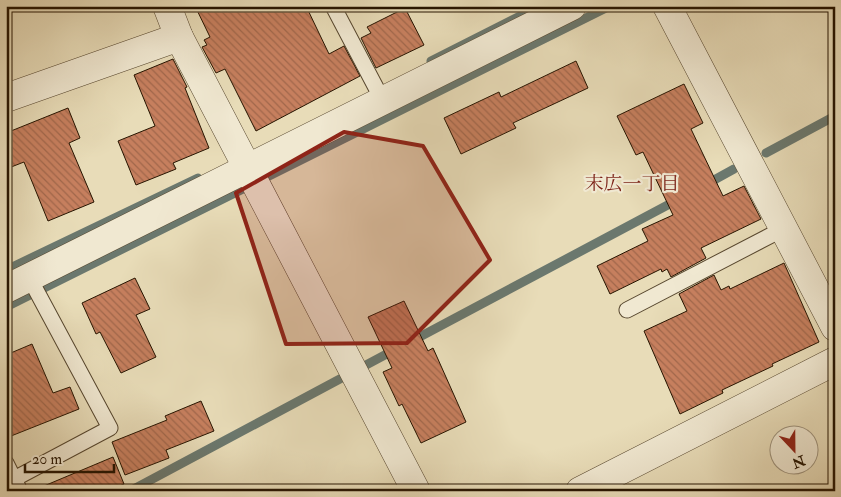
<svg xmlns="http://www.w3.org/2000/svg" width="841" height="497" font-family="'IM FELL Double Pica','Noto Serif JP',serif">
  <style>
    .lines { fill: none; stroke-linecap: round; stroke-linejoin: round }
    .stream { stroke: #6b786e; stroke-width: 9 }
    .building { fill: url(#building-back-hatch); stroke: #261400 }
    .service-casing { stroke: #56462e; stroke-width: 17 }
    .minor-casing { stroke: #56462e; stroke-width: 29 }
    .service { stroke: #f0e8d1; stroke-width: 15 }
    .minor { stroke: #f0e8d1; stroke-width: 28 }
    .marked { fill: #8f2418; fill-opacity: 0.2; stroke: #8f2418; stroke-width: 4; stroke-linejoin: round }
    .labels { text-anchor: middle; stroke-width: 4.5; stroke-linejoin: round; paint-order: stroke }
    .neighbourhood-label { font-size: 19px; fill: #7a1f14; stroke: #f0e8d1 }
  </style>
  <defs>
    <pattern id="building-back-hatch" width="6" height="6" patternUnits="userSpaceOnUse" patternTransform="scale(1.25)"><rect width="6" height="6" fill="#c67f5e"/><path d="M-1 5l2 2M0 0l6 6M5-1l2 2" fill="none" stroke="#a1674b"/></pattern>
  </defs>
  <rect width="100%" height="100%" fill="#e8dcb8"/>
  <filter id="stains"><feTurbulence type="fractalNoise" baseFrequency=".004" numOctaves="4"/><feColorMatrix values="0 0 0 0 .2 0 0 0 0 .09 0 0 0 0 .02 0 0 0 .5 -.17"/></filter>
  <radialGradient id="worn" r=".72"><stop offset=".6" stop-color="#630" stop-opacity="0"/><stop offset="1" stop-color="#630" stop-opacity=".3"/></radialGradient>
  <g class="lines">
    <g class="stream">
      <path d="M431 61 540 6"/>
      <path d="M766 153 835 116"/>
      <path d="M705 185 734 169"/>
      <path d="M6 270 198 178"/>
      <path d="M6 307 610 6"/>
      <path d="M412 341 679 199"/>
      <path d="M130 491 396 349"/>
    </g>
  </g>
  <g class="building">
    <path d="M195 6H306L329 54 344 46 360 76 256 131 225 69 216 73 202 47 207 45 204 40 210 37Z"/>
    <path d="M405 8 424 45 376 68 361 38 371 33 367 27Z"/>
    <path d="M173 59 187 87 185 88 209 148 173 163 176 169 136 185 118 141 155 126 134 75Z"/>
    <path d="M576 61 588 88 513 123 516 128 461 154 444 118 499 92 501 97Z"/>
    <path d="M684 84 703 123 691 129 723 196 744 186 761 219 701 248 706 258 671 277 667 269 662 272 661 269 610 294 597 266 648 241 642 229 673 215 643 152 636 155 617 116Z"/>
    <path d="M68 108 80 138 69 143 94 202 48 221 24 162 6 169V133Z"/>
    <path d="M784 263 819 342 772 364 773 366 722 390 723 393 680 414 644 331 687 311 679 294 714 275 721 290 729 286 730 289Z"/>
    <path d="M135 278 150 309 136 315 156 357 121 373 100 332 96 334 82 303Z"/>
    <path d="M404 301 428 351 433 348 466 422 421 443 402 404 399 406 383 372 392 368 368 317Z"/>
    <path d="M32 344 53 393 70 387 79 409 6 438V355Z"/>
    <path d="M201 401 214 431 166 450 169 458 125 475 112 442 167 420 165 416Z"/>
    <path d="M113 457 124 484 108 491H32Z"/>
  </g>
  <g class="lines">
    <defs>
      <g id="service">
        <path d="M333 6 383 101"/>
        <path d="M627 310 783 229"/>
        <path d="M6 463 14 479"/>
        <path d="M20 491 14 479 110 428 29 277"/>
      </g>
      <g id="minor">
        <path d="M167 6 179 37 416 491"/>
        <path d="M667 6 835 327"/>
        <path d="M6 98 179 37"/>
        <path d="M6 289 572 6"/>
        <path d="M580 491 835 361"/>
      </g>
    </defs>
    <use href="#service" class="service-casing"/>
    <use href="#minor" class="minor-casing"/>
    <use href="#service" class="service"/>
    <use href="#minor" class="minor"/>
  </g>
  <path class="marked" d="M344 132 423 146 490 260 407 343 286 344 236 193Z"/>
  <g class="labels">
    <g class="neighbourhood-label">
      <text x="632" y="190">末広一丁目</text>
    </g>
  </g>
  <rect width="841" height="497" fill="none" stroke="#e8dcb8" stroke-width="25"/>
  <rect x="8" y="8" width="826" height="482" fill="none" stroke="#261400" stroke-width="2.5"/>
  <rect x="12" y="12" width="816" height="472" fill="none" stroke="#261400"/>
  <g transform="translate(794 450) rotate(158)"><circle r="24" fill="#f0e8d1" stroke="#9f937d"/>
  <path d="M0-4L9 19L0 12L-9 19Z" fill="#8f2418"/>
  <text y="-8" font-size="14" font-weight="bold" text-anchor="middle" fill="#261400">N</text>
  </g>
  <path d="M25 464v8h89v-8" fill="none" stroke="#261400" stroke-width="2.5"/>
  <text x="32" y="464" font-size="15" fill="#261400" stroke="#f0e8d1" stroke-width="4" paint-order="stroke">20 m</text>
  <rect width="100%" height="100%" filter="url(#stains)"/>
  <rect width="100%" height="100%" fill="url(#worn)"/>
</svg>
